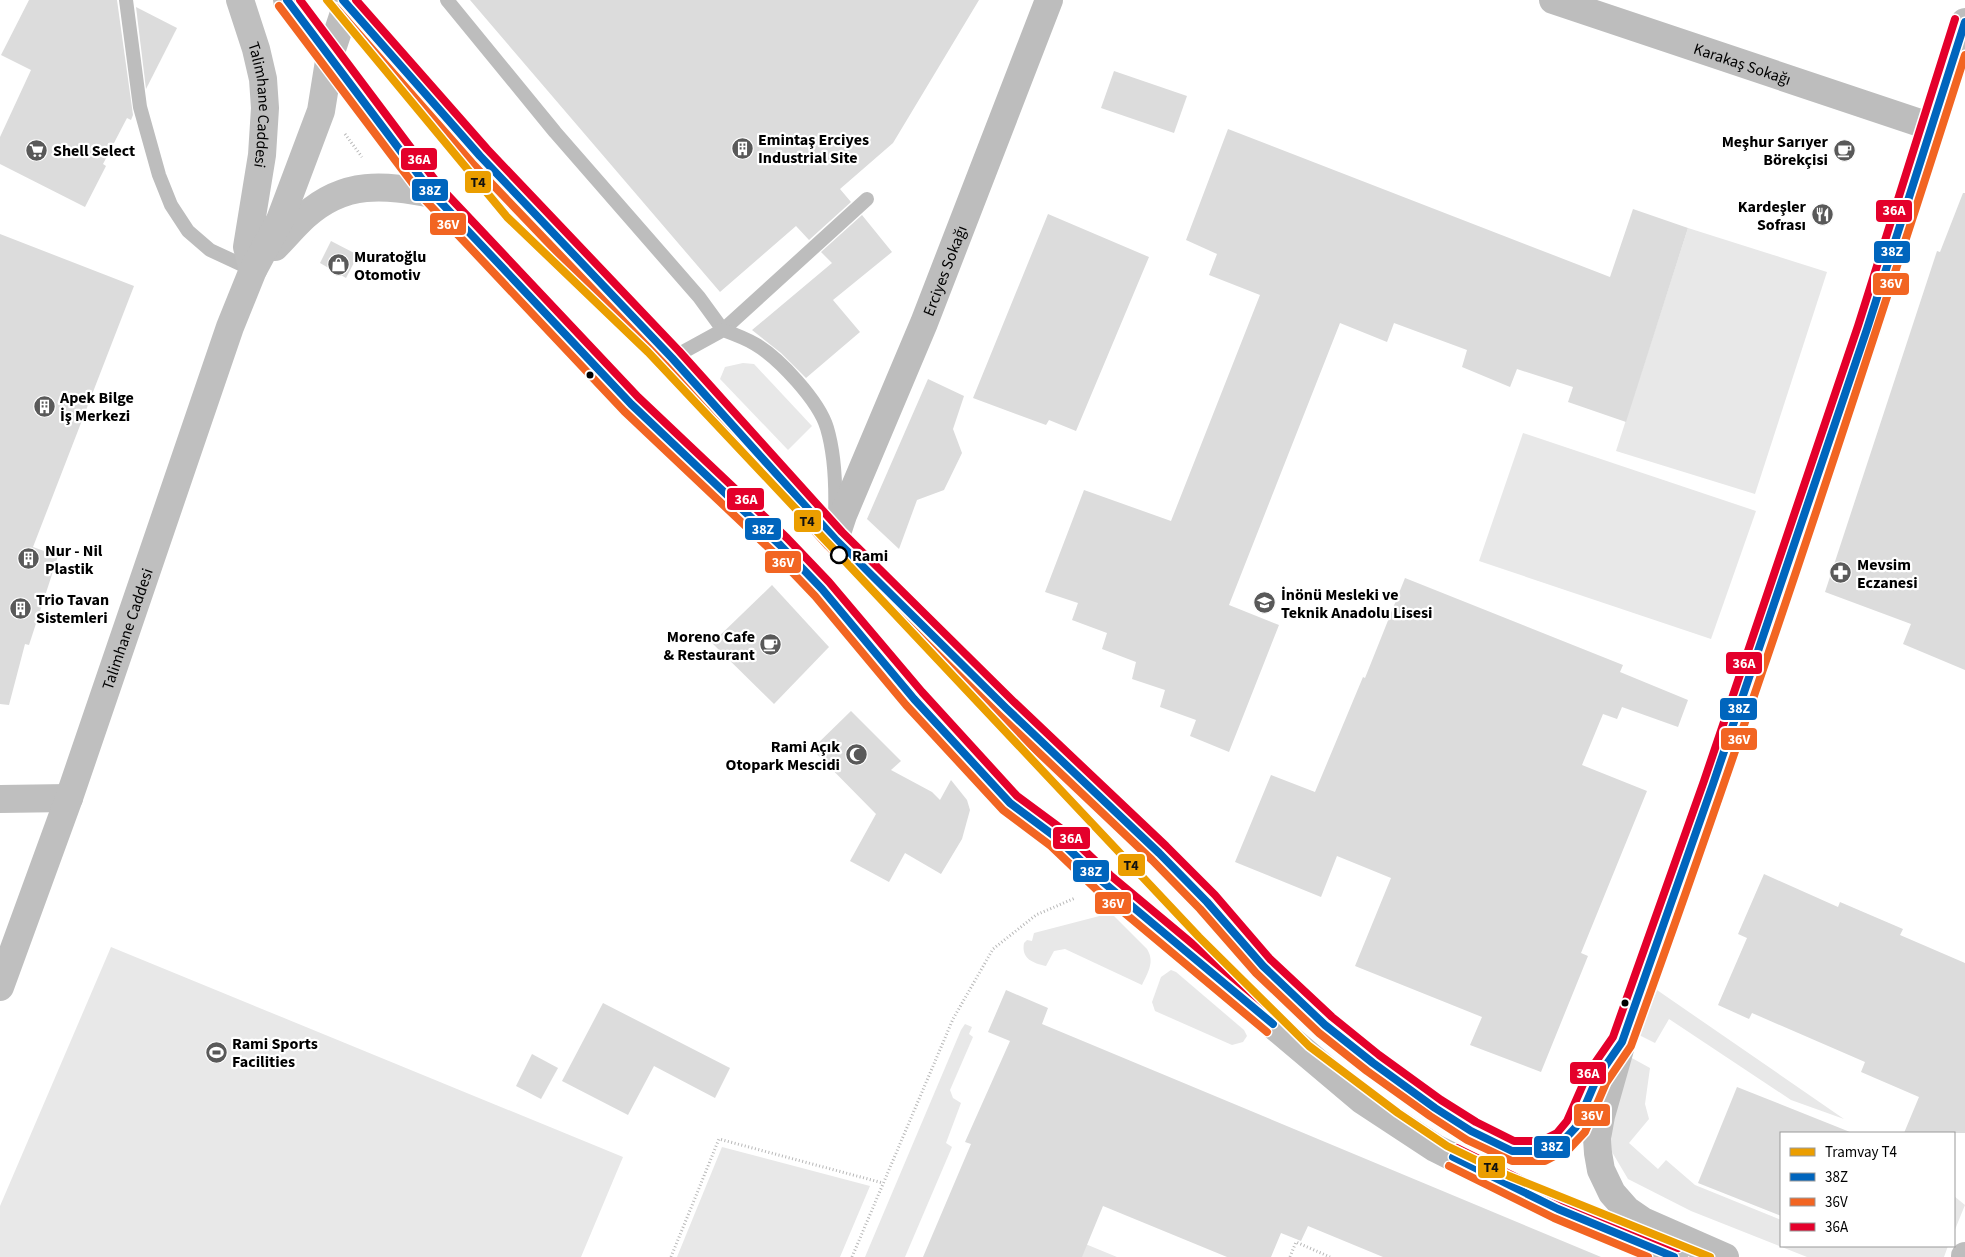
<svg xmlns="http://www.w3.org/2000/svg" width="1965" height="1257" font-family="'Source Sans 3',sans-serif">
  <style>
    .green { fill: #e8e8e8 }
    .building { fill: #dcdcdc }
    .lines { fill: none; stroke-linecap: round; stroke-linejoin: round }
    .path { stroke: #b8b8b8; stroke-width: 3; stroke-dasharray: 1 2.5; stroke-linecap: butt }
    .lane { stroke: #bdbdbd; stroke-width: 14 }
    .street { stroke: #bdbdbd; stroke-width: 28 }
    .secondary { stroke: #bfbfbf; stroke-width: 28 }
    .primary { stroke: #bdbdbd; stroke-width: 28 }
    .bus-1-casing { stroke: #fff; stroke-width: 11 }
    .bus-2-casing { stroke: #fff; stroke-width: 11 }
    .bus-3-casing { stroke: #fff; stroke-width: 11 }
    .bus-1 { stroke: #0065bd; stroke-width: 8 }
    .bus-2 { stroke: #f26522; stroke-width: 8 }
    .bus-3 { stroke: #e4002b; stroke-width: 8 }
    .tram-1-casing { stroke: #fff; stroke-width: 11 }
    .tram-1 { stroke: #eb9e00; stroke-width: 8 }
    .bus-dot { fill: #000; stroke: #fff; stroke-width: 2 }
    .stop-dot { fill: #fff; stroke: #000; stroke-width: 2.5 }
    .labels { text-anchor: middle; stroke-width: 4.5; stroke-linejoin: round; paint-order: stroke }
    .street-label { font-size: 16px; fill: #000; stroke: #fff }
    .poi-label { font-size: 16px; font-weight: bold; fill: #000; stroke: #fff; text-anchor: start }
    .stop-label { font-size: 16px; font-weight: bold; fill: #000; stroke: #fff; text-anchor: start }
    .line-badge { stroke: #fff; stroke-width: 2 }
    .badge-label { font-size: 14px; text-anchor: middle; font-weight: bold; fill: #fff }
    .pale-badge-label { font-size: 14px; text-anchor: middle; font-weight: bold; fill: #111 }
  </style>
  <rect width="100%" height="100%" fill="#fff"/>
  <g class="green">
    <path d="M1688 228 1827 272 1755 494 1616 451Z"/>
    <path d="M743 363 754 364 812 426 788 450 720 379 725 367Z"/>
    <path d="M1523 433 1756 511 1711 639 1479 561Z"/>
    <path d="M1111 913 1147 949C1155 962 1148 972 1142 985L1065 949 1054 951 1046 966C1033 963 1021 959 1024 943L1027 940 1032 941 1034 933Z"/>
    <path d="M111 947 623 1157 581 1257H0V1206Z"/>
    <path d="M1171 970 1176 972 1244 1030 1247 1036 1243 1042 1232 1045 1155 1011 1152 1002 1161 977Z"/>
    <path d="M1657 990 1844 1119 1791 1100 1669 1019 1655 1043 1639 1035Z"/>
    <path d="M965 1024 972 1027 969 1034 973 1037 950 1090 953 1098 961 1103 946 1143 952 1147 905 1257H865L961 1030Z"/>
    <path d="M1630 1057 1650 1068 1645 1104 1649 1119 1629 1143 1658 1169 1666 1160 1695 1185 1781 1220V1246H1846L1849 1247 1850 1246H1948L1944 1257H1807L1691 1211 1628 1179 1612 1152 1610 1115Z"/>
    <path d="M722 1147 870 1186 840 1257H677Z"/>
    <path d="M1954 1196 1965 1205 1954 1232Z"/>
    <path d="M1083 1243 1117 1257H1078Z"/>
  </g>
  <g class="building">
    <path d="M29 0H117L133 115 131 120 127 118 103 164 106 166 85 207 0 164V137L31 70 1 55Z"/>
    <path d="M470 0H979L893 143 840 189 851 202 809 240 796 226 720 292Z"/>
    <path d="M136 7 177 28 146 89Z"/>
    <path d="M1114 71 1187 96 1174 133 1101 108Z"/>
    <path d="M1228 129 1610 277 1633 209 1688 228 1626 422 1568 402 1573 387 1517 369 1510 387 1462 367 1467 350 1394 323 1387 342 1340 323 1229 605 1279 625 1229 752 1190 736 1196 720 1160 707 1165 690 1132 679 1136 662 1102 649 1107 633 1072 620 1078 603 1045 592 1084 490 1171 521 1260 295 1209 275 1217 254 1186 240Z"/>
    <path d="M1963 193H1965V670L1903 644 1911 624 1825 592 1937 251 1940 252Z"/>
    <path d="M1048 214 1149 257 1076 431 1049 420 1046 425 973 398Z"/>
    <path d="M862 215 892 252 833 300 860 332 806 378 781 353 752 330 832 263 821 252Z"/>
    <path d="M0 234 134 286 33 547 58 556 29 645 25 644 9 705 0 704Z"/>
    <path d="M331 241 358 255 346 278 320 263Z"/>
    <path d="M928 379 964 396 953 429 962 453 944 490 917 500 899 549 867 519Z"/>
    <path d="M1405 578 1623 665 1620 672 1688 700 1678 727 1622 707 1617 719 1603 714 1582 765 1647 791 1581 953 1588 956 1541 1072 1470 1045 1482 1017 1355 966 1391 878 1337 856 1321 897 1235 862 1271 775 1315 792 1363 677 1365 678Z"/>
    <path d="M772 585 829 647 774 704 712 643Z"/>
    <path d="M851 711 901 761 891 770 932 792 940 800 951 780 967 800 970 810 962 839 941 874 905 853 889 882 850 861 876 814 812 749Z"/>
    <path d="M1764 874 1838 907 1840 902 1903 929 1900 935 1965 963V1133H1904L1919 1097 1861 1072 1865 1062 1752 1013 1749 1019 1718 1005 1747 938 1738 934Z"/>
    <path d="M1006 990 1048 1008 1042 1024 1601 1257H1383L1308 1226 1301 1241 1281 1233 1271 1257H1227L1103 1206 1082 1257H923L971 1144 965 1142 1010 1041 988 1032Z"/>
    <path d="M603 1003 730 1068 715 1098 654 1066 628 1115 562 1081Z"/>
    <path d="M532 1054 558 1068 541 1099 516 1086Z"/>
    <path d="M1737 1087 1850 1132V1133H1781V1216L1698 1183Z"/>
  </g>
  <g class="lines">
    <g class="path">
      <path d="M345 134 362 157"/>
      <path d="M671 1257 719 1139 883 1183"/>
      <path d="M852 1257 953 1019 993 949 1036 915 1075 898"/>
      <path d="M1290 1257 1296 1242 1330 1257"/>
    </g>
    <g class="lane">
      <path d="M126 0 140 107 159 175 171 205 188 231 210 250 253 270"/>
      <path d="M447 0 555 132 699 297 723 330 867 199"/>
      <path d="M672 358 723 330C734 334 745 338 755 344 779 358 819 401 827 428 835 455 836 487 835 516"/>
    </g>
    <g class="street">
      <path id="s1" d="M1553 0 1932 127"/>
      <path id="s2" d="M835 539 843 515 924 323 1049 0"/>
      <path d="M1965 1257V1256"/>
    </g>
    <g class="secondary">
      <path id="s3" d="M240 0 256 49 263 79 265 108 262 155 247 247 253 270"/>
      <path d="M275 247C285 237 294 226 305 216 345 180 384 185 433 194"/>
      <path d="M0 799 69 798"/>
      <path id="s4" d="M0 987 69 798 230 327 253 270 280 220 321 111 330 55"/>
    </g>
    <g class="primary">
      <path d="M287 0 433 194 631 404 780 545 822 589 914 699 1010 803 1057 838 1103 882 1362 1100 1435 1148 1493 1177 1558 1209 1674 1257"/>
      <path d="M343 0 480 156 672 358 835 539 1006 708 1159 853 1207 902 1263 966 1325 1025 1373 1063 1435 1108 1471 1131 1512 1151H1543L1563 1141 1576 1127 1597 1078 1622 1042"/>
      <path d="M330 55 347 4"/>
      <path d="M1725 1257 1643 1221 1627 1210 1612 1193 1601 1170 1598 1153 1597 1138 1601 1116 1622 1042 1713 784 1867 329 1965 22"/>
    </g>
    <defs>
      <g id="bus-1">
        <path d="M287 0 433 194 631 404 780 545 822 589 914 699 1010 803 1057 838 1103 882 1273 1024"/>
        <path d="M343 0 480 156 672 358 835 539 1006 708 1159 853 1207 902 1263 966 1325 1025 1373 1063 1435 1108 1471 1131 1512 1151H1543L1563 1141 1576 1127 1597 1078 1622 1042 1713 784 1867 329 1965 22"/>
        <path d="M1453 1157 1558 1209 1674 1257"/>
      </g>
      <g id="bus-2">
        <path d="M279 6 426 201 624 411 773 552 815 596 906 705 1003 810 1051 846 1097 890 1267 1032"/>
        <path d="M335 7 472 163 665 365 828 546 999 715 1152 860 1200 909 1256 973 1319 1033 1367 1071 1430 1116 1467 1140 1512 1161H1545L1570 1148 1585 1132 1606 1083 1631 1046C1750 718 1859 387 1965 55"/>
        <path d="M1449 1166 1554 1218 1648 1257"/>
      </g>
      <g id="bus-3">
        <path d="M300 0 441 188 638 397 787 538 829 582 922 692 1017 796 1063 830 1110 875 1279 1016"/>
        <path d="M356 0 487 149 679 351 842 532 1013 701 1166 846 1215 895 1270 959 1332 1017 1379 1055 1441 1100 1476 1122 1514 1141H1541L1557 1133 1567 1121 1588 1073 1613 1037 1704 781 1858 326 1955 19"/>
        <path d="M1457 1148 1562 1200 1678 1248"/>
      </g>
    </defs>
    <use href="#bus-1" class="bus-1-casing"/>
    <use href="#bus-2" class="bus-2-casing"/>
    <use href="#bus-3" class="bus-3-casing"/>
    <use href="#bus-1" class="bus-1"/>
    <use href="#bus-2" class="bus-2"/>
    <use href="#bus-3" class="bus-3"/>
    <defs>
      <path id="tram-1" d="M327 0 507 217 648 352 1199 937 1309 1046 1398 1113 1447 1146 1509 1176 1710 1257"/>
    </defs>
    <use href="#tram-1" class="tram-1-casing"/>
    <use href="#tram-1" class="tram-1"/>
  </g>
  <defs>
    <symbol id="building-disc" viewBox="-11 -11 22 22"><circle r="9.5" fill="#595959" stroke="#fff"/><path d="M-4-6H4V6H1V3H-1V6H-4ZM-2.5-4.3h1.7v1.8h-1.7ZM.8-4.3h1.7v1.8H.8ZM-2.5-1h1.7V.8h-1.7ZM.8-1h1.7V.8H.8Z" fill="#fff"/></symbol>
    <symbol id="supermarket-disc" viewBox="-11 -11 22 22"><circle r="9.5" fill="#595959" stroke="#fff"/><path d="M-6-5.5h2.5l.6 2H6L4.5 2H-2.5L-4.4-4H-6ZM-1.5 3.2a1.3 1.3 0 1 0 .1 0ZM3 3.2a1.3 1.3 0 1 0 .1 0Z" fill="#fff"/></symbol>
    <symbol id="cafe-disc" viewBox="-11 -11 22 22"><circle r="9.5" fill="#595959" stroke="#fff"/><path d="M-5.5-4.5H6V0H3Q3 3.5 0 3.5H-2.5Q-5.5 3.5-5.5 0ZM3-3.2v2h1.7v-2ZM-6 4.5H4V6H-6Z" fill="#fff"/></symbol>
    <symbol id="restaurant-disc" viewBox="-11 -11 22 22"><circle r="9.5" fill="#595959" stroke="#fff"/><path d="M-5-6h1v4h1v-4h1v4h1v-4h1v5L-1.5 .5V6h-2V.5L-5-1ZM5-6V6H3V1.5H1.5Q1.5-4 5-6Z" fill="#fff"/></symbol>
    <symbol id="shop-disc" viewBox="-11 -11 22 22"><circle r="9.5" fill="#595959" stroke="#fff"/><path d="M-5-2.5h2.3a2.7 3.5 0 0 1 5.4 0H5L5.5 6h-11ZM-1.5-2.5h3a1.5 2.3 0 0 0-3 0Z" fill="#fff"/></symbol>
    <symbol id="pharmacy-disc" viewBox="-11 -11 22 22"><circle r="9.5" fill="#595959" stroke="#fff"/><path d="M-2-6h4v4h4v4h-4v4h-4v-4h-4v-4h4Z" fill="#fff"/></symbol>
    <symbol id="school-disc" viewBox="-11 -11 22 22"><circle r="9.5" fill="#595959" stroke="#fff"/><path d="M0-5L7-2L0 1L-7-2ZM-4 1L0 2.5L4 1V4Q0 6-4 4Z" fill="#fff"/></symbol>
    <symbol id="mosque-disc" viewBox="-11 -11 22 22"><circle r="9.5" fill="#595959" stroke="#fff"/><path d="M3.5-4.9A6 6 0 1 0 3.5 4.9A5 5 0 1 1 3.5-4.9Z" fill="#fff"/></symbol>
    <symbol id="stadium-disc" viewBox="-11 -11 22 22"><circle r="9.5" fill="#595959" stroke="#fff"/><path d="M0-5a6.5 5 0 1 0 0 10a6.5 5 0 1 0 0-10ZM-3.5-1.8h7v3.6h-7Z" fill="#fff"/></symbol>
  </defs>
  <g fill-rule="evenodd">
    <use href="#building-disc" x="730" y="136" width="25" height="25"/>
    <use href="#supermarket-disc" x="24" y="138" width="25" height="25"/>
    <use href="#cafe-disc" x="1832" y="138" width="25" height="25"/>
    <use href="#restaurant-disc" x="1810" y="202" width="25" height="25"/>
    <use href="#shop-disc" x="326" y="252" width="25" height="25"/>
    <use href="#building-disc" x="32" y="394" width="25" height="25"/>
    <use href="#building-disc" x="16" y="546" width="25" height="25"/>
    <use href="#pharmacy-disc" x="1828" y="560" width="25" height="25"/>
    <use href="#school-disc" x="1252" y="590" width="25" height="25"/>
    <use href="#building-disc" x="8" y="596" width="25" height="25"/>
    <use href="#cafe-disc" x="758" y="632" width="25" height="25"/>
    <use href="#mosque-disc" x="844" y="742" width="25" height="25"/>
    <use href="#stadium-disc" x="204" y="1040" width="25" height="25"/>
  </g>
  <g class="bus-dot">
    <circle cx="590" cy="375" r="4.5"/>
    <circle cx="1625" cy="1003" r="4.5"/>
  </g>
  <circle class="stop-dot" cx="839" cy="555" r="8"/>
  <g class="labels">
    <g class="street-label">
      <text dy="6" stroke="none"><textPath href="#s1" startOffset="200">Karakaş Sokağı</textPath></text>
      <text dy="6" stroke="none"><textPath href="#s3" startOffset="108">Talimhane Caddesi</textPath></text>
      <text dy="6" stroke="none"><textPath href="#s2" startOffset="290">Erciyes Sokağı</textPath></text>
      <text dy="6" stroke="none"><textPath href="#s4" startOffset="380">Talimhane Caddesi</textPath></text>
    </g>
    <g class="poi-label">
      <text x="758" y="145">Emintaş Erciyes<tspan x="758" dy="18">Industrial Site</tspan></text>
      <text x="1828" y="147" text-anchor="end">Meşhur Sarıyer<tspan x="1828" dy="18">Börekçisi</tspan></text>
      <text x="53" y="156">Shell Select</text>
      <text x="1806" y="212" text-anchor="end">Kardeşler<tspan x="1806" dy="18">Sofrası</tspan></text>
      <text x="354" y="262">Muratoğlu<tspan x="354" dy="18">Otomotiv</tspan></text>
      <text x="60" y="403">Apek Bilge<tspan x="60" dy="18">İş Merkezi</tspan></text>
      <text x="45" y="556">Nur - Nil<tspan x="45" dy="18">Plastik</tspan></text>
      <text x="1857" y="570">Mevsim<tspan x="1857" dy="18">Eczanesi</tspan></text>
      <text x="1281" y="600">İnönü Mesleki ve<tspan x="1281" dy="18">Teknik Anadolu Lisesi</tspan></text>
      <text x="36" y="605">Trio Tavan<tspan x="36" dy="18">Sistemleri</tspan></text>
      <text x="755" y="642" text-anchor="end">Moreno Cafe<tspan x="755" dy="18">&amp; Restaurant</tspan></text>
      <text x="840" y="752" text-anchor="end">Rami Açık<tspan x="840" dy="18">Otopark Mescidi</tspan></text>
      <text x="232" y="1049">Rami Sports<tspan x="232" dy="18">Facilities</tspan></text>
    </g>
    <g class="stop-label">
      <text x="852" y="561">Rami</text>
    </g>
  </g>
  <g class="line-badge">
    <rect x="400" y="147" width="38" height="24" rx="5" fill="#e4002b"/>
    <rect x="464" y="170" width="28" height="24" rx="5" fill="#eb9e00"/>
    <rect x="411" y="178" width="38" height="24" rx="5" fill="#0065bd"/>
    <rect x="1875" y="199" width="38" height="24" rx="5" fill="#e4002b"/>
    <rect x="429" y="212" width="38" height="24" rx="5" fill="#f26522"/>
    <rect x="1873" y="240" width="38" height="24" rx="5" fill="#0065bd"/>
    <rect x="1872" y="272" width="38" height="24" rx="5" fill="#f26522"/>
    <rect x="726" y="487" width="39" height="24" rx="5" fill="#e4002b"/>
    <rect x="793" y="509" width="29" height="24" rx="5" fill="#eb9e00"/>
    <rect x="744" y="517" width="38" height="24" rx="5" fill="#0065bd"/>
    <rect x="764" y="550" width="38" height="24" rx="5" fill="#f26522"/>
    <rect x="1725" y="651" width="38" height="24" rx="5" fill="#e4002b"/>
    <rect x="1719" y="697" width="39" height="24" rx="5" fill="#0065bd"/>
    <rect x="1720" y="727" width="38" height="24" rx="5" fill="#f26522"/>
    <rect x="1052" y="826" width="39" height="24" rx="5" fill="#e4002b"/>
    <rect x="1117" y="853" width="29" height="24" rx="5" fill="#eb9e00"/>
    <rect x="1072" y="859" width="38" height="24" rx="5" fill="#0065bd"/>
    <rect x="1094" y="891" width="38" height="24" rx="5" fill="#f26522"/>
    <rect x="1569" y="1061" width="38" height="24" rx="5" fill="#e4002b"/>
    <rect x="1573" y="1103" width="38" height="24" rx="5" fill="#f26522"/>
    <rect x="1533" y="1135" width="38" height="24" rx="5" fill="#0065bd"/>
    <rect x="1477" y="1155" width="29" height="24" rx="5" fill="#eb9e00"/>
  </g>
  <g class="badge-label">
    <text x="419" y="164">36A</text>
    <text x="430" y="195">38Z</text>
    <text x="1894" y="215">36A</text>
    <text x="448" y="229">36V</text>
    <text x="1892" y="256">38Z</text>
    <text x="1891" y="288">36V</text>
    <text x="746" y="504">36A</text>
    <text x="763" y="534">38Z</text>
    <text x="783" y="567">36V</text>
    <text x="1744" y="668">36A</text>
    <text x="1739" y="713">38Z</text>
    <text x="1739" y="744">36V</text>
    <text x="1071" y="843">36A</text>
    <text x="1091" y="876">38Z</text>
    <text x="1113" y="908">36V</text>
    <text x="1588" y="1078">36A</text>
    <text x="1592" y="1120">36V</text>
    <text x="1552" y="1151">38Z</text>
  </g>
  <g class="pale-badge-label">
    <text x="478" y="187">T4</text>
    <text x="807" y="526">T4</text>
    <text x="1131" y="870">T4</text>
    <text x="1491" y="1172">T4</text>
  </g>
  <rect x="1780" y="1132" width="175" height="115" fill="#ffffff" stroke="#999999"/>
  <rect x="1790" y="1148" width="25" height="8" fill="#eb9e00" stroke="#999999"/>
  <text x="1825" y="1157" font-size="15" fill="#000000">Tramvay T4</text>
  <rect x="1790" y="1173" width="25" height="8" fill="#0065bd" stroke="#999999"/>
  <text x="1825" y="1182" font-size="15" fill="#000000">38Z</text>
  <rect x="1790" y="1198" width="25" height="8" fill="#f26522" stroke="#999999"/>
  <text x="1825" y="1207" font-size="15" fill="#000000">36V</text>
  <rect x="1790" y="1223" width="25" height="8" fill="#e4002b" stroke="#999999"/>
  <text x="1825" y="1232" font-size="15" fill="#000000">36A</text>
</svg>
